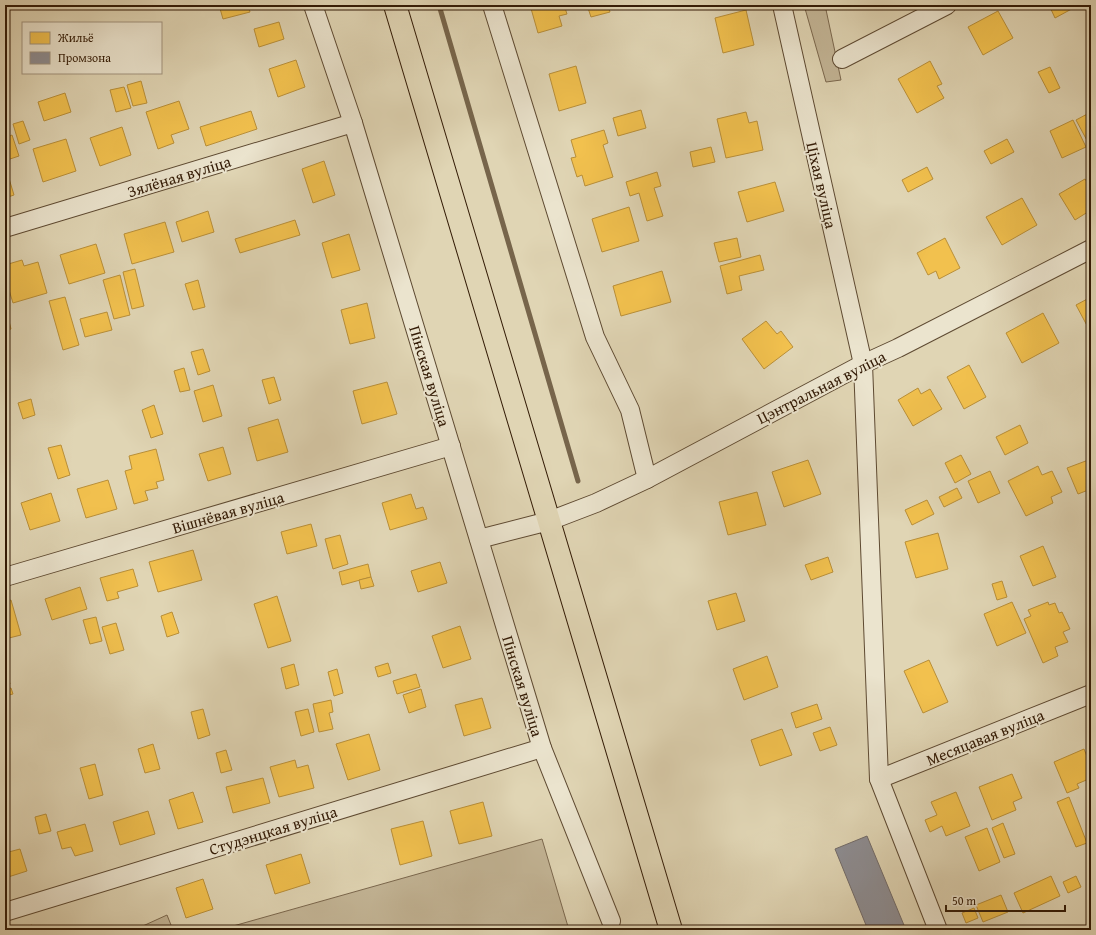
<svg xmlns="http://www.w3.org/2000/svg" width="1096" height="935" font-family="'Gentium Book Plus',serif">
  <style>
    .green { fill: #c3b596; stroke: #7b684e }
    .homes { fill: #f2c14e; stroke: #b98f38 }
    .industry { fill: #8d8d92; stroke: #726b68 }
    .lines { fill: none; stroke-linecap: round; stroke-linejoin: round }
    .stream { stroke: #77654b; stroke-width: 5 }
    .minor-casing { stroke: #5e4a32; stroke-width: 20 }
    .major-casing { stroke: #331b06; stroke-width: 24 }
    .minor { stroke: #ebe4ce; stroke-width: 18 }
    .major { stroke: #e0d5b4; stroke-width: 22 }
    .labels { text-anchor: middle; stroke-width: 4; stroke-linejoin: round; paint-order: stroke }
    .street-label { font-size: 16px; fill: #331b06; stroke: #ebe4ce }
  </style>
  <rect width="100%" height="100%" fill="#e0d5b4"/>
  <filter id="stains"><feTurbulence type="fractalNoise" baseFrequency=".005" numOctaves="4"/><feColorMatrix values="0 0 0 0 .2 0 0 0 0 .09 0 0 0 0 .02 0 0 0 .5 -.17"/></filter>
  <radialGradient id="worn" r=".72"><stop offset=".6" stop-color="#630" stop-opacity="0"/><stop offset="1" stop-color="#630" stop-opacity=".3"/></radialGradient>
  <g class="green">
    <path d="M804 5H825L841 80 826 82Z"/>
    <path d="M542 839 569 930H219Z"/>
    <path d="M167 915 173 930H134Z"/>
  </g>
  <g class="homes">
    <path d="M219 5H248L250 12 223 19Z"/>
    <path d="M530 5H564L567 14 559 16 562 26 538 33Z"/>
    <path d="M587 5H608L610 12 591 17Z"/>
    <path d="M1049 5H1079L1055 18Z"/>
    <path d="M746 10 754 45 723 53 715 18Z"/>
    <path d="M998 11 1013 38 983 55 968 27Z"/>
    <path d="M279 22 284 39 259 47 254 29Z"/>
    <path d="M296 60 305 87 278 97 269 69Z"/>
    <path d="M930 61 942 84 937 86 944 98 917 113 898 79Z"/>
    <path d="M576 66 586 103 559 111 549 74Z"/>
    <path d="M1050 67 1060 88 1049 93 1038 72Z"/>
    <path d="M141 81 147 103 133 106 127 85Z"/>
    <path d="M124 87 131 108 116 112 110 90Z"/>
    <path d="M65 93 71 112 44 121 38 102Z"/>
    <path d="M179 101 189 129 171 135 174 143 158 149 146 112Z"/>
    <path d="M641 110 646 128 618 136 613 118Z"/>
    <path d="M251 111 257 129 206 146 200 127Z"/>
    <path d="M746 112 749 123 757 121 763 150 726 158 717 119Z"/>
    <path d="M1091 112V146H1090L1076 120Z"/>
    <path d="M1073 120 1086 147 1062 158 1050 131Z"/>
    <path d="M23 121 30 140 19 144 13 124Z"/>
    <path d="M122 127 131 155 100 166 90 138Z"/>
    <path d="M604 130 608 143 603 145 613 177 585 186 582 175 577 177 571 158 576 157 571 140Z"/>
    <path d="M12 135 19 156 7 160 5 154V138Z"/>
    <path d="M66 139 76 171 43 182 33 149Z"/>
    <path d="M1007 139 1014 152 991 164 984 151Z"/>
    <path d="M711 147 715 162 693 167 690 152Z"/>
    <path d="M324 161 335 195 313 203 302 169Z"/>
    <path d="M927 167 933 179 908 192 902 180Z"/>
    <path d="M7 172 14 195 5 198V173Z"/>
    <path d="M657 172 661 186 654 188 663 216 647 221 639 193 630 196 626 182Z"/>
    <path d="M1085 179 1091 189V210L1075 220 1059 194Z"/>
    <path d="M775 182 784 211 747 222 738 192Z"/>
    <path d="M1022 198 1037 225 1002 245 986 217Z"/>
    <path d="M629 207 639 241 602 252 592 219Z"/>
    <path d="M208 211 214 232 182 242 176 222Z"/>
    <path d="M295 220 300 235 240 253 235 239Z"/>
    <path d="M165 222 174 252 132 264 124 234Z"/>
    <path d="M349 234 360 270 332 278 322 243Z"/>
    <path d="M737 238 741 257 719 262 714 243Z"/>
    <path d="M945 238 960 268 939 279 936 271 928 275 917 253Z"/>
    <path d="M96 244 105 273 69 284 60 255Z"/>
    <path d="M760 255 764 270 739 276 742 290 727 294 720 266Z"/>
    <path d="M22 260 24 266 38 262 47 293 13 303 5 277V265Z"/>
    <path d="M135 269 144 306 132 309 123 272Z"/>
    <path d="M662 271 671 302 621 316 613 286Z"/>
    <path d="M120 275 130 315 114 319 103 280Z"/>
    <path d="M198 280 205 307 193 310 185 284Z"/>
    <path d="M65 297 79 345 63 350 49 301Z"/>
    <path d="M1091 297V333L1076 305Z"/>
    <path d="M367 303 375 338 350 344 341 310Z"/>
    <path d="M5 305 11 329 5 331Z"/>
    <path d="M107 312 112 330 85 337 80 319Z"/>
    <path d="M1043 313 1059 343 1022 363 1006 333Z"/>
    <path d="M766 321 777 334 781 331 793 347 764 369 742 339Z"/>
    <path d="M203 349 210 371 198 375 191 352Z"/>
    <path d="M969 365 986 397 964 409 947 377Z"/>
    <path d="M184 368 190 390 180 392 174 371Z"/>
    <path d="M274 377 281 400 269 404 262 380Z"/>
    <path d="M387 382 397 414 362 424 353 391Z"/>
    <path d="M213 385 222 416 203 422 194 391Z"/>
    <path d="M918 388 921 394 930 389 942 409 913 426 898 400Z"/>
    <path d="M31 399 35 415 23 419 18 403Z"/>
    <path d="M154 405 163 434 151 438 142 410Z"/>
    <path d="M278 419 288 452 257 461 248 428Z"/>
    <path d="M1020 425 1028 443 1005 455 996 437Z"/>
    <path d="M61 445 70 475 58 479 48 448Z"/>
    <path d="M223 447 231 474 208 481 199 454Z"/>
    <path d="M156 449 164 480 156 482 158 488 145 491 148 500 134 504 125 471 132 469 129 456Z"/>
    <path d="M961 455 971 474 955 483 945 463Z"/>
    <path d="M1091 459V489L1078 494 1067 468Z"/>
    <path d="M808 460 821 494 784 507 772 472Z"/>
    <path d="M1038 466 1042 475 1052 471 1062 492 1051 497 1053 503 1026 516 1008 481Z"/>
    <path d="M990 471 1000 493 978 503 968 481Z"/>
    <path d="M108 480 117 509 86 518 77 489Z"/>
    <path d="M957 488 962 498 944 507 939 497Z"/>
    <path d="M757 492 766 525 728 535 719 502Z"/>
    <path d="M51 493 60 521 30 530 21 503Z"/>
    <path d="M411 494 416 509 423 507 427 519 390 530 382 503Z"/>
    <path d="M927 500 934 514 912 525 905 510Z"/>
    <path d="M311 524 317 546 287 554 281 532Z"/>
    <path d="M938 533 948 569 916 578 905 542Z"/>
    <path d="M340 535 348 564 333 569 325 539Z"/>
    <path d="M1043 546 1056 577 1033 586 1020 556Z"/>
    <path d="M193 550 202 580 158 592 149 562Z"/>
    <path d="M828 557 833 572 811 580 805 565Z"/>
    <path d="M440 562 447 583 418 592 411 571Z"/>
    <path d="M368 564 371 577 342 585 339 572Z"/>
    <path d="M133 569 138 586 117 592 119 598 107 601 100 578Z"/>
    <path d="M371 577 374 586 361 589 359 580Z"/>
    <path d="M1002 581 1007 597 997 600 992 584Z"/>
    <path d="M80 587 87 609 52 620 45 599Z"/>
    <path d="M736 593 745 621 717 630 708 601Z"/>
    <path d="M277 596 291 641 268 648 254 604Z"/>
    <path d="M11 600 21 635 5 639V602Z"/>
    <path d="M1012 602 1026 633 997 646 984 614Z"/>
    <path d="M1048 602 1049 605 1055 603 1059 613 1062 612 1070 629 1063 632 1068 642 1055 647 1058 656 1043 663 1024 619 1031 616 1028 610Z"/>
    <path d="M172 612 179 633 167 637 161 616Z"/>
    <path d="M96 617 102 641 90 644 83 620Z"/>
    <path d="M116 623 124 650 110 654 102 627Z"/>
    <path d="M460 626 471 659 443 668 432 636Z"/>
    <path d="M767 656 778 687 744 700 733 669Z"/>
    <path d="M929 660 948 702 923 713 904 671Z"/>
    <path d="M388 663 391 673 378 677 375 667Z"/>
    <path d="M294 664 299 685 286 689 281 668Z"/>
    <path d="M5 666 10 684 5 685Z"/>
    <path d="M337 669 343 693 334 696 328 672Z"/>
    <path d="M416 674 420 687 397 694 393 681Z"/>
    <path d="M11 688 13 694 5 696V689Z"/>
    <path d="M421 689 426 707 409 713 403 695Z"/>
    <path d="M482 698 491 728 464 736 455 705Z"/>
    <path d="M331 700 333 712 329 713 333 729 319 732 313 704Z"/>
    <path d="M817 704 822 719 796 728 791 713Z"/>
    <path d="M203 709 210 735 198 739 191 712Z"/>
    <path d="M308 709 314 732 301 736 295 712Z"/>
    <path d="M830 727 837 745 820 751 813 733Z"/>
    <path d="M782 729 792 755 760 766 751 740Z"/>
    <path d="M369 734 380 770 348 780 336 744Z"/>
    <path d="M153 744 160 769 145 773 138 749Z"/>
    <path d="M1084 749 1091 766V778L1077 784 1079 788 1067 793 1054 762Z"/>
    <path d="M226 750 232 770 221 773 216 753Z"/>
    <path d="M295 760 297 768 308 765 314 788 279 797 270 767Z"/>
    <path d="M95 764 103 795 89 799 80 768Z"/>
    <path d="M1012 774 1022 798 1013 802 1016 810 992 820 979 787Z"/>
    <path d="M263 778 270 803 233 813 226 787Z"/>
    <path d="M193 792 203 822 178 829 169 800Z"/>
    <path d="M956 792 970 826 946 836 942 826 930 832 925 820 937 815 931 802Z"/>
    <path d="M1069 797 1087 843 1076 847 1057 802Z"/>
    <path d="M483 802 492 836 459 844 450 811Z"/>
    <path d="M148 811 155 834 120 845 113 822Z"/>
    <path d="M46 814 51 831 39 834 35 817Z"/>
    <path d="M423 821 432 856 400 865 391 829Z"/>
    <path d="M1003 823 1015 854 1004 858 992 828Z"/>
    <path d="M85 824 93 851 75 856 71 847 62 849 57 832Z"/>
    <path d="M987 828 1000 862 979 871 965 837Z"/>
    <path d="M20 849 27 871 5 878V853Z"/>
    <path d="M301 854 310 883 275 894 266 865Z"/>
    <path d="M1051 876 1060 896 1023 913 1014 893Z"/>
    <path d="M1076 876 1081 887 1068 893 1063 882Z"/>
    <path d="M203 879 213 909 186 918 176 888Z"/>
    <path d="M1001 895 1008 912 983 922 976 905Z"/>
    <path d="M974 908 978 918 966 923 962 913Z"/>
    <path d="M32 925 33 930H15Z"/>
  </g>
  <path class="industry" d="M867 836 906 930H868L835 849Z"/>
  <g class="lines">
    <path class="stream" d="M439 5 578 481"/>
    <defs>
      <g id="minor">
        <path d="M313 5 353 123 542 748 611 921"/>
        <path d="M492 5 595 337 630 410 647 479"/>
        <path d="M782 5 863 364 879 779 938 930"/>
        <path d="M842 59 947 5"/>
        <path d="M5 228 353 123"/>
        <path d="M479 539 549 521 596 503 647 479 863 364 898 348 1091 249"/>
        <path d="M5 577 451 446"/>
        <path d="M879 779 1091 694"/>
        <path d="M5 912 542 748"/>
      </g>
      <path id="major" d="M395 5 671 930"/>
    </defs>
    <use href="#minor" class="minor-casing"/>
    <use href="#major" class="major-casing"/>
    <use href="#minor" class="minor"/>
    <use href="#major" class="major"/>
  </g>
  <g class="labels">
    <g class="street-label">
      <text transform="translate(179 176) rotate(-17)" y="6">Зялёная вуліца</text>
      <text transform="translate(822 185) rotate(77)" y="6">Ціхая вуліца</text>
      <text transform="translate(430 376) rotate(73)" y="6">Пінская вуліца</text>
      <text transform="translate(821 387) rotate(-27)" y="6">Цэнтральная вуліца</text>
      <text transform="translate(228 512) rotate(-16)" y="6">Вішнёвая вуліца</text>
      <text transform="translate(523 686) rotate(73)" y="6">Пінская вуліца</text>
      <text transform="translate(985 737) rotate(-22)" y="6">Месяцавая вуліца</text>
      <text transform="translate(273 830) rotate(-17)" y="6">Студэнцкая вуліца</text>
    </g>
  </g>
  <rect width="1096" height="935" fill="none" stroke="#e0d5b4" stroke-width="20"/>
  <rect x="6" y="6" width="1084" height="923" fill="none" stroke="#331b06" stroke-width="2"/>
  <rect x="10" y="10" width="1076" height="915" fill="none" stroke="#331b06"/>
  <rect x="22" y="22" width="140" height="52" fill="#ebe4ce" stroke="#a1947e"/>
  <rect x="30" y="32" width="20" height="12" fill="#f2c14e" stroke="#a1947e"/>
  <text x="58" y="42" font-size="12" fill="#331b06">Жильё</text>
  <rect x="30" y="52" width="20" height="12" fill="#8d8d92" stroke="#a1947e"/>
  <text x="58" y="62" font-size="12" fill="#331b06">Промзона</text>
  <path d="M946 905v6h119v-6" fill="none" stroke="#331b06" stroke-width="2"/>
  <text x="952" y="905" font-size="12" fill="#331b06" stroke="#ebe4ce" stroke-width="3" paint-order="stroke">50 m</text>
  <rect width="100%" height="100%" filter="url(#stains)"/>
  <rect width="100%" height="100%" fill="url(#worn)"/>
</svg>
